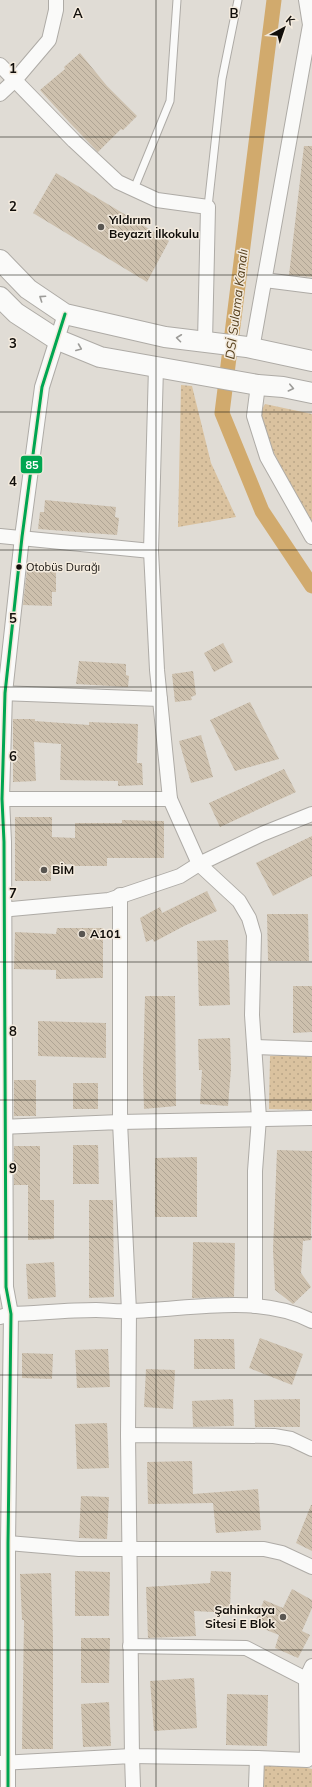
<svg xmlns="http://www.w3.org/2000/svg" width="312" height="1787" font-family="Mulish,sans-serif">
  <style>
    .park { fill: url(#park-dots) }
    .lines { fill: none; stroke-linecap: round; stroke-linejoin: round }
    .canal { stroke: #d1aa6d; stroke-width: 15 }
    .building { fill: url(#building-back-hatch) }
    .service-casing { stroke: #aeaba6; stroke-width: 9 }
    .minor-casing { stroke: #aeaba6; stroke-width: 16 }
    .secondary-casing { stroke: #aeaba6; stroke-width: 22 }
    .service { stroke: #fafaf9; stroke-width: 7 }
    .minor { stroke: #fafaf9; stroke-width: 14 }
    .secondary { stroke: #fafaf9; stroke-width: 20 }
    .bus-1-casing { stroke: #f3eadd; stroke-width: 6 }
    .bus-1 { stroke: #00a651; stroke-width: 3 }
    .oneway { stroke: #9d9c99 }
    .grid { fill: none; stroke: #110e0a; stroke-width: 1; stroke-opacity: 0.55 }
    .poi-dot { fill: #595651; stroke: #f3eadd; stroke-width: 1.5 }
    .bus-dot { fill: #110e0a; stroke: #f3eadd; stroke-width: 1.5 }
    .labels { text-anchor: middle; stroke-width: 3; stroke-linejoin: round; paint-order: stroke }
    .bus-label { font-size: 11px; fill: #110e0a; stroke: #f3eadd; text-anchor: start }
    .poi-label { font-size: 12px; font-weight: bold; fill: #110e0a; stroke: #f3eadd; text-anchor: start }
    .water-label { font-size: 13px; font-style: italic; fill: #57411e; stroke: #f3eadd }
    .grid-label { font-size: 13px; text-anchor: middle; font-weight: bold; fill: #110e0a; stroke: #f3eadd; stroke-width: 3; stroke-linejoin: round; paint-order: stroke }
    .line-badge { stroke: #f3eadd; stroke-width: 1.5 }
    .badge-label { font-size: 11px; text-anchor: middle; font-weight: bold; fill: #fff }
  </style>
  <defs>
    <pattern id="park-dots" width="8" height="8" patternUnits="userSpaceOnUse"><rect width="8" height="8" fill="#dac29f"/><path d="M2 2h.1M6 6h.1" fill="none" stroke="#baa688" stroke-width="1.8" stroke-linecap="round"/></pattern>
    <pattern id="building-back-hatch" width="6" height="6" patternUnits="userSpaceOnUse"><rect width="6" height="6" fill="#cdc0ad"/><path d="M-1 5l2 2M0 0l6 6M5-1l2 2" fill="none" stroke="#afa494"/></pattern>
  </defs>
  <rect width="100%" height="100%" fill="#e0dcd5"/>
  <g class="park">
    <path d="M181 385 192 386 211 463 236 517 178 527Z"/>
    <path d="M265 404 312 414V528L269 443 260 413Z"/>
    <path d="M312 1054V1110L269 1109 270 1056Z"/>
    <path d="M257 1758 312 1769V1787H258Z"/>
  </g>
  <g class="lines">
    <path class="canal" d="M274 0 222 413 262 511 312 586"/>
  </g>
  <g class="building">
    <path d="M80 53 107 86 137 116 123 130 121 129 98 152 69 122 40 90 65 69 64 67Z"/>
    <path d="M304 146H312V277L289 275Z"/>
    <path d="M56 173 169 241 147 282 33 213Z"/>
    <path d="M45 500 116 507 115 517 119 518 117 535 38 529 40 512H44Z"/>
    <path d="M27 569 56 570V592H52V606L23 605Z"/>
    <path d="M223 643 233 662 214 672 204 653Z"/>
    <path d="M79 661 126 664V675L129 676 128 687 76 684Z"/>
    <path d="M193 671 196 695 191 697 192 700 175 702 172 674Z"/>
    <path d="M250 702 279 759 235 771 210 720Z"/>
    <path d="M13 719H35V721L89 725V722L138 724 137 763H142L143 785 118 786V781L60 780 61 744 34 742 36 781 13 782Z"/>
    <path d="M201 735 213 777 191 783 179 741Z"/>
    <path d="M284 769 296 792 220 827 209 803Z"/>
    <path d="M15 817H52V837L75 838V823H122V820L164 821V858H107V866H72V864L51 866V881H15Z"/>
    <path d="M312 836V876L273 896 256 863Z"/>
    <path d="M207 891 217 911 184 926 154 942 153 939 146 942 140 918 160 907 162 913Z"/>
    <path d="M267 914H308L309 961H268Z"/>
    <path d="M57 928H103V978L56 979V970L14 969 15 932 56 934Z"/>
    <path d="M222 940H228L230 1005 199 1006 197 941Z"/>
    <path d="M293 986H312V1032L293 1033Z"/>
    <path d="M145 996H175L176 1106 144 1109 143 1074Z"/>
    <path d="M38 1021 106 1023V1058L38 1056Z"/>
    <path d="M230 1038 231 1069 228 1106 200 1104 202 1070H199L198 1039Z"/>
    <rect x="14" y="1080" width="22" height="36"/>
    <rect x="73" y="1083" width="25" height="26"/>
    <path d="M73 1145H98L99 1184H73Z"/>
    <path d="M14 1146H40V1200H54V1239L28 1240V1185H14Z"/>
    <path d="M277 1150 312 1151 311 1240 303 1241 301 1273 311 1287 293 1304 275 1290 273 1250Z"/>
    <path d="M197 1157V1217H155V1158Z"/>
    <path d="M89 1200H113L114 1297 89 1298Z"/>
    <path d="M193 1242 235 1243 234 1297 192 1298Z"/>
    <path d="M54 1262 56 1297 28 1299 26 1264Z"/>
    <path d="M260 1338 303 1354 292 1385 249 1368Z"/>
    <path d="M194 1339H234L235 1369H194Z"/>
    <path d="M108 1349 110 1387 77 1388 75 1350Z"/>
    <path d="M22 1353 53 1354 52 1379 22 1378Z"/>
    <path d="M146 1369 175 1370 173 1409 144 1407Z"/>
    <path d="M233 1399 234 1426 193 1427 192 1401Z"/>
    <path d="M300 1399V1427H255L254 1400Z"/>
    <path d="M107 1423 109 1468 77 1469 75 1424Z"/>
    <path d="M192 1461 193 1494 258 1489 261 1530 216 1533 213 1503 148 1504 147 1462Z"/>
    <path d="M81 1496 109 1497 107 1539 79 1538Z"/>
    <path d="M311 1505H312V1551L296 1543Z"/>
    <path d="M75 1571 110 1572 109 1616H75Z"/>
    <path d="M211 1571 231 1572 230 1613 194 1611 196 1636 148 1638 146 1587 210 1583Z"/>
    <path d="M51 1573 53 1639V1749H22L24 1620H22L20 1574Z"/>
    <path d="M292 1589 312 1600V1608L302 1631 310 1635 298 1658 275 1648 279 1635 254 1625 264 1600 283 1608Z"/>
    <path d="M81 1638H110L109 1683H81Z"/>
    <path d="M194 1678 197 1728 154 1731 150 1681Z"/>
    <path d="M227 1694 268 1695 267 1746 226 1745Z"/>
    <path d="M109 1702 111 1746 83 1747 81 1704Z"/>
  </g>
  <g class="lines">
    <defs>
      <g id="service">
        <path d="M134 189 170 101 177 0"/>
        <path d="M208 207 222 79 238 0"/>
      </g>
      <g id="minor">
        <path d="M0 65 74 141 118 182 157 200 208 207 205 342"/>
        <path d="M0 94 15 80 49 40 56 10V0"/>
        <path d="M265 280 312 286"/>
        <path d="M252 349 310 25 306 0"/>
        <path d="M156 367 151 551 157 670 170 799 199 864 239 901 249 918 254 935 252 1015 259 1118 255 1171V1306"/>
        <path d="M258 385 254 416 267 457 312 537"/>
        <path d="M0 536 151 551"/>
        <path d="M0 693 160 699"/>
        <path d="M0 799H170"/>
        <path d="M120 895V1122L312 1118"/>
        <path d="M0 910 109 900 180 876 199 864 262 834 312 814"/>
        <path d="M255 1047 312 1049"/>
        <path d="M0 1127 120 1122 129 1311 128 1435"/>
        <path d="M0 1317 11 1314C39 1313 68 1310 96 1310 107 1310 118 1312 129 1311 189 1310 257 1293 312 1321"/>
        <path d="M8 1543 79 1549H264L282 1553 312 1567"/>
        <path d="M130 1646 246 1648 306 1679"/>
        <path d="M257 1758 132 1756 128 1435 274 1436 291 1439 312 1449"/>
        <path d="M0 1763 132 1756 133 1787"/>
        <path d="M8 1787V1543L11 1314 6 1287 4 842 2 799 5 693 22 537 42 387 65 314"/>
        <path d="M256 1787 257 1758 307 1760 306 1679 312 1666"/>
      </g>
      <g id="secondary">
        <path d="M0 260 28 289 65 314 165 337 247 347 312 361"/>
        <path d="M0 297 16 313 56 339 100 357 258 385 283 387 312 393"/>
      </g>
    </defs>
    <use href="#service" class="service-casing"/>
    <use href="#minor" class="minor-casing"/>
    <use href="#secondary" class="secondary-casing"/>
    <use href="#service" class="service"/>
    <use href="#minor" class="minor"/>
    <use href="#secondary" class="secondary"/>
    <defs>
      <path id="bus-1" d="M8 1787V1543L11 1314 6 1287 4 842 2 799 5 693 22 537 42 387 65 314"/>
    </defs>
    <use href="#bus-1" class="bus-1-casing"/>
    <use href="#bus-1" class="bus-1"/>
  </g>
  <defs><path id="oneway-chevron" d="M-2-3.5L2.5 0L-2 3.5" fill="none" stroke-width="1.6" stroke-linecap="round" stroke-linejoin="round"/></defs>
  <g class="oneway">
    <use href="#oneway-chevron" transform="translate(42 298) rotate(-146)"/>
    <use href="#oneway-chevron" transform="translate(179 338) rotate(-173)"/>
    <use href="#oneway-chevron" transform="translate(79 348) rotate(22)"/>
    <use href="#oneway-chevron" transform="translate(291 388) rotate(13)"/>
  </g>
  <path class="grid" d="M156 0V1787M0 137H312M0 275H312M0 412H312M0 550H312M0 687H312M0 825H312M0 962H312M0 1100H312M0 1237H312M0 1375H312M0 1512H312M0 1650H312"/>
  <g class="poi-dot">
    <circle cx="101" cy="227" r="4"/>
    <circle cx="44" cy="870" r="4"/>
    <circle cx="82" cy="934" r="4"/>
    <circle cx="283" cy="1617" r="4"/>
  </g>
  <circle class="bus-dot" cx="19" cy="567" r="3.5"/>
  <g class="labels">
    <g class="bus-label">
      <text x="26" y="571">Otobüs Durağı</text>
    </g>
    <g class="poi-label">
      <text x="109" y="224">Yıldırım<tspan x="109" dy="14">Beyazıt İlkokulu</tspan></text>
      <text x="52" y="874">BİM</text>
      <text x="90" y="938">A101</text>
      <text x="275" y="1614" text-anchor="end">Şahinkaya<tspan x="275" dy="14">Sitesi E Blok</tspan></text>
    </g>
    <g class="water-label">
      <text transform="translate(236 304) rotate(-83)" y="5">DSİ Sulama Kanalı</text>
    </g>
  </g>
  <g class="grid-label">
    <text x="78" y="18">A</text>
    <text x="234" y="18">B</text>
    <text x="13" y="73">1</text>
    <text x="13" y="211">2</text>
    <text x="13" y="348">3</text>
    <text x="13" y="486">4</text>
    <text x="13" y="623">5</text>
    <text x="13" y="761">6</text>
    <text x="13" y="898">7</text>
    <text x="13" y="1036">8</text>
    <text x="13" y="1173">9</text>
  </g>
  <rect class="line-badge" x="20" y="455" width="23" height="19" rx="4" fill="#00a651"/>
  <g class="badge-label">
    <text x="32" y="469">85</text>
  </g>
  <g transform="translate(284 28) rotate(40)" stroke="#f3eadd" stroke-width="3" paint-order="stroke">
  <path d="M0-3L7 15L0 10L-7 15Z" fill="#110e0a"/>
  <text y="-6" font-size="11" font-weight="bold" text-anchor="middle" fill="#110e0a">K</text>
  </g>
</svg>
